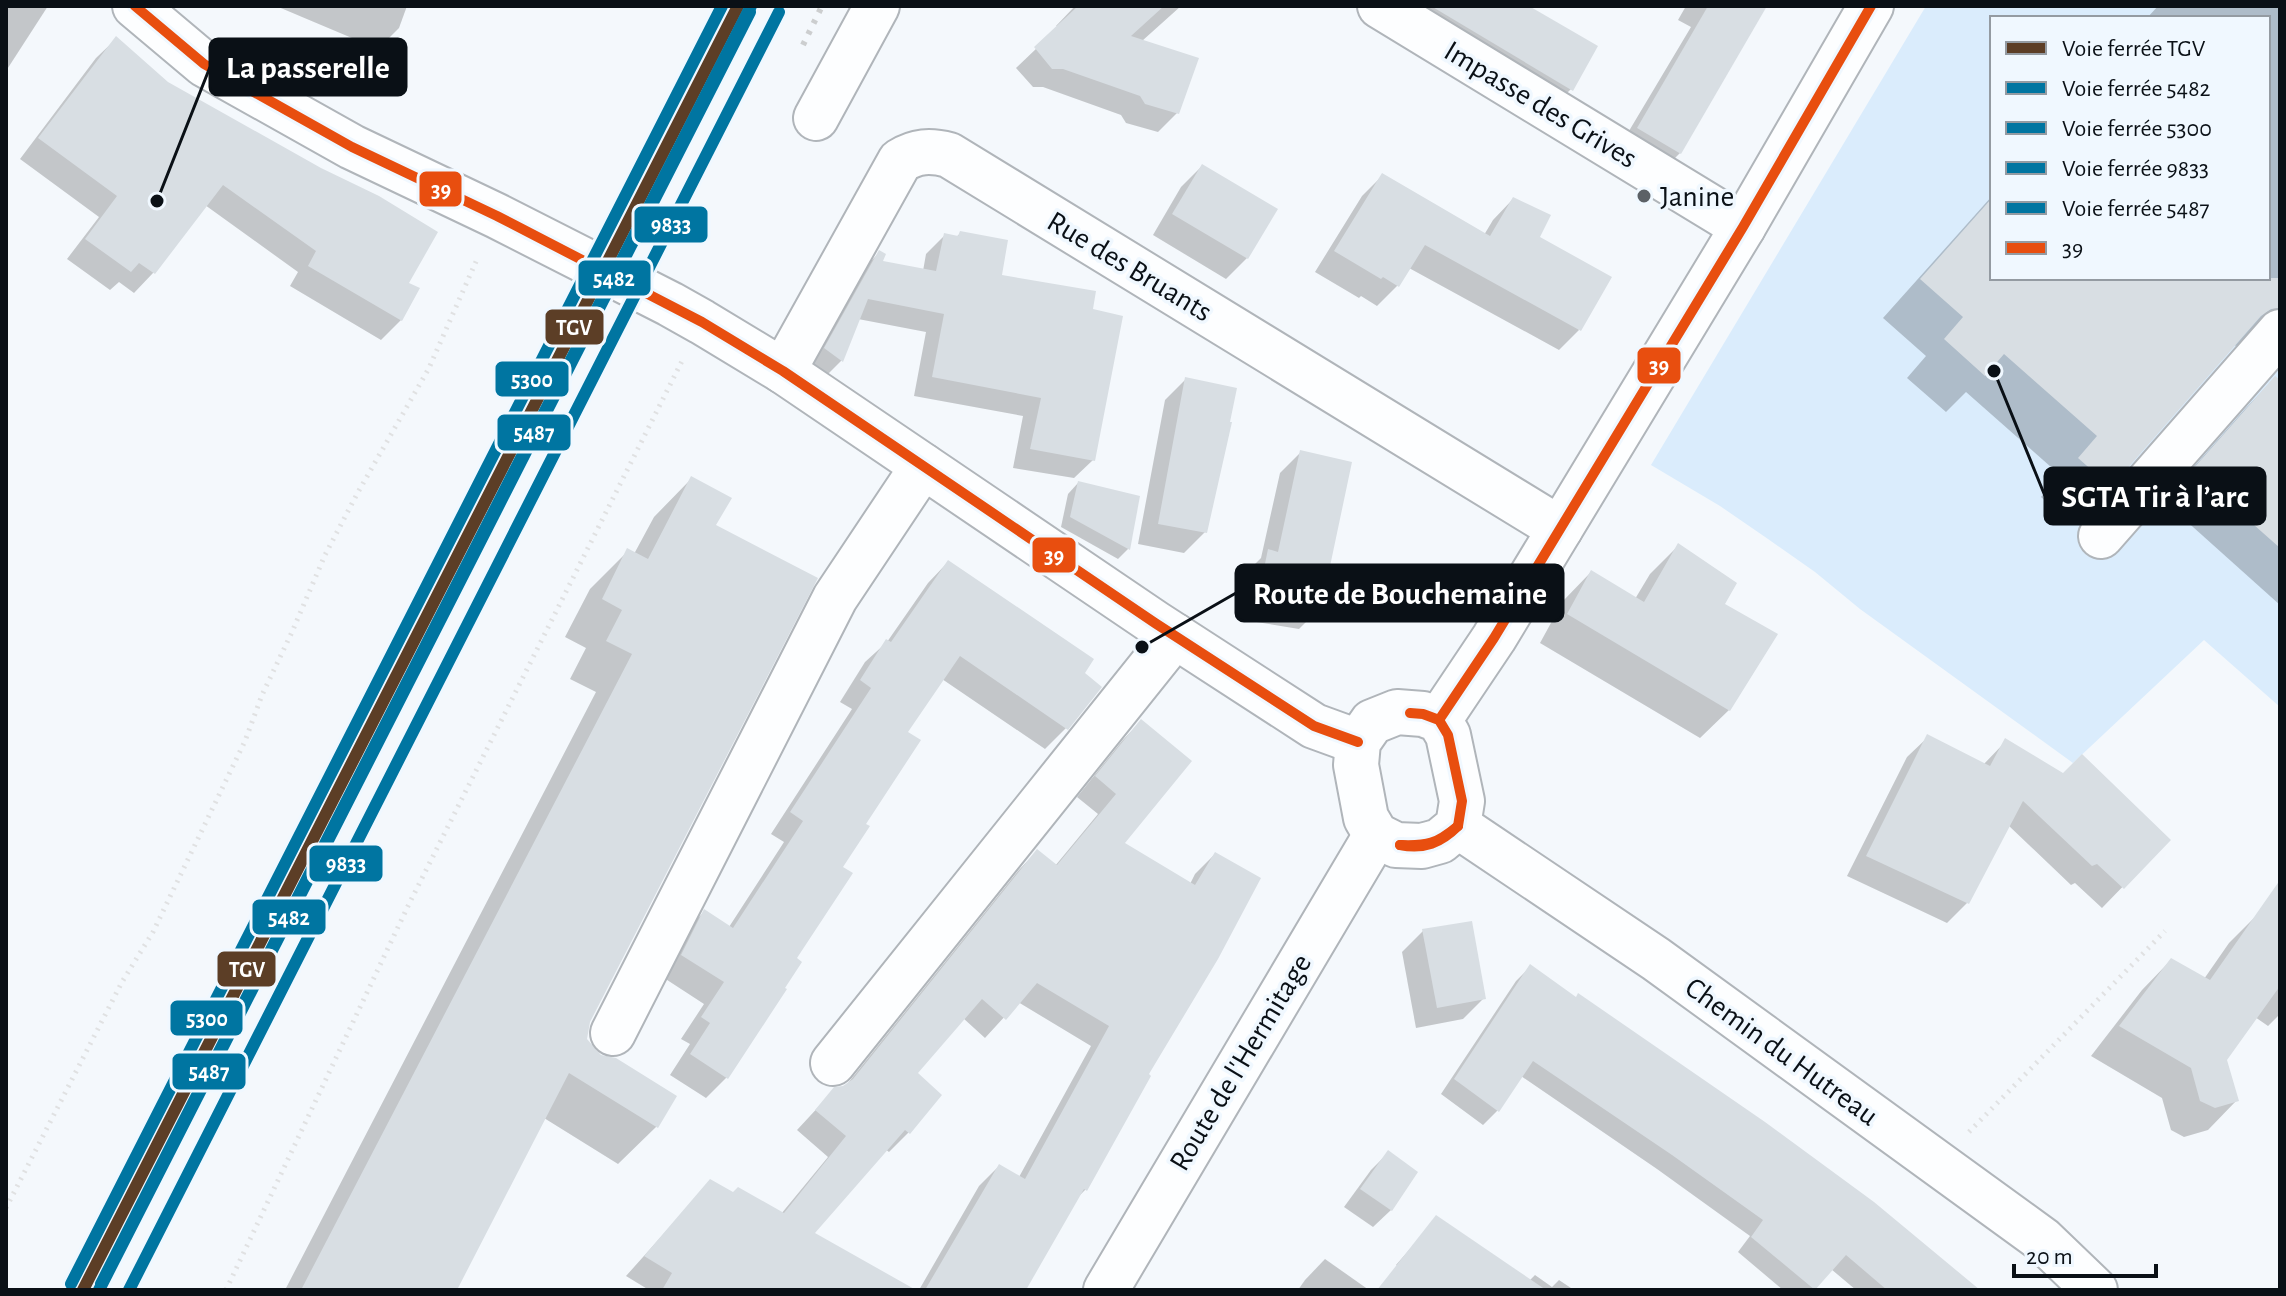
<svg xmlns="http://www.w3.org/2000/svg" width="2286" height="1296" font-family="'Alegreya Sans',sans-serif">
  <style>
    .green { fill: #daecfc; fill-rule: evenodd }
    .shadow { fill: #0003 }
    .building { fill: #d8dee3 }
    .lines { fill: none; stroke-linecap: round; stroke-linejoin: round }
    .minor-casing { stroke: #b0b5ba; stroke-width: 48 }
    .path { stroke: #e0e1e2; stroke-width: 5; stroke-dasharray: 2 6; stroke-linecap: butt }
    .minor { stroke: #fdfeff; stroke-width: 44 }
    .rail { stroke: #cccecf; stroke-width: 6; stroke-dasharray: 4 8; stroke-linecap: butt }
    .bus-1-casing { stroke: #f0f8ff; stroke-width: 16 }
    .bus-1 { stroke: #e84e0f; stroke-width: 10 }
    .rail-1-casing { stroke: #f0f8ff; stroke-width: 18 }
    .rail-2-casing { stroke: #f0f8ff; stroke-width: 18 }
    .rail-3-casing { stroke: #f0f8ff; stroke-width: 18 }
    .rail-4-casing { stroke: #f0f8ff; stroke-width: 18 }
    .rail-5-casing { stroke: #f0f8ff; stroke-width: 18 }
    .rail-1 { stroke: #5c3e26; stroke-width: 12 }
    .rail-2 { stroke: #0075a1; stroke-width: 12 }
    .rail-3 { stroke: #0075a1; stroke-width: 12 }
    .rail-4 { stroke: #0075a1; stroke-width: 12 }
    .rail-5 { stroke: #0075a1; stroke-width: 12 }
    .poi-dot { fill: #5c6166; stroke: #f0f8ff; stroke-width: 3 }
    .labels { text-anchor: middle; stroke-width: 7; stroke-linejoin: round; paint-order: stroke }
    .street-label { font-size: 30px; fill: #0a1016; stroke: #f0f8ff }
    .poi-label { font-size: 30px; fill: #0a1016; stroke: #f0f8ff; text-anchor: start }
    .leader { fill: none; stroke: #0a1016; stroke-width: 3 }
    .callout-dot { fill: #0a1016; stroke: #f0f8ff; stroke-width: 3 }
    .callout { fill: #0a1016; stroke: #0a1016; stroke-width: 3 }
    .callout-label { font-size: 32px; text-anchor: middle; font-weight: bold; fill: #fff }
    .line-badge { stroke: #f0f8ff; stroke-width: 3 }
    .badge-label { font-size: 22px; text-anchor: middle; font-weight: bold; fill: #fff }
  </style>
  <rect width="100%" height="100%" fill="#f4f8fc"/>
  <path class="green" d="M1926 6H2280V707L2204 640 2073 763 1860 609 1815 572 1768 539 1720 506 1651 465ZM1992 18H2268V278H1992Z"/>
  <g class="shadow">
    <path d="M6 6H48L6 71Z"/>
    <path d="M276 6H407L399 28 378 49Z"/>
    <path d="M1075 6H1181L1142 41 1177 113 1158 132 1126 123 1121 115 1043 87H1033L1016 68 1059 27 1056 26Z"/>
    <path d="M1378 6H1525L1571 89 1552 108Z"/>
    <path d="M1686 6H1765L1680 153 1662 171 1620 146 1691 27 1678 20Z"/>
    <path d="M2158 6H2280V311L2245 345 2231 346 2109 486 2071 524 2041 497 2060 475 1966 392 1946 412 1907 378 1926 356 1883 318 1992 196V278H2268V18H2147Z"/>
    <path d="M116 39 407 284 401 320 381 340 290 286 298 272 205 205 153 273 134 293 119 282 110 290 67 259 99 217 20 159 96 58Z"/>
    <path d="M1202 166 1247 258 1226 279 1153 235 1181 187Z"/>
    <path d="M1382 176 1484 235 1493 220 1513 199 1537 238 1579 330 1559 350 1409 268 1397 286 1377 306 1361 296 1359 298 1315 272 1362 196Z"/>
    <path d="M961 233 1000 276 1090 311 1093 460 1074 478 1013 468 1023 416 914 396 926 332 858 319 842 360 823 379 807 368 861 271 879 253 881 263 923 271 926 254 945 235 956 237Z"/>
    <path d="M2275 378 2280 383V605L2164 501 2245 409Z"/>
    <path d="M1186 379 1205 532 1184 553 1138 544 1165 400Z"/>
    <path d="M1301 452 1320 608 1299 629 1238 619 1247 572 1261 558 1280 473Z"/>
    <path d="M691 479 713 526 584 1040 600 1057 675 1097 656 1127 618 1164 544 1118 454 1290H285L596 692 570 679 586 648 565 637 590 589 628 551 634 554 654 517Z"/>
    <path d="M1078 483 1138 498 1128 549 1118 559 1061 527 1068 494Z"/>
    <path d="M1678 546 1722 605 1729 710 1700 738 1540 643 1563 601 1591 572 1635 599 1650 574Z"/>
    <path d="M948 562 1082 673 1066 728 1045 749 942 679 906 733 863 824 794 959 727 1077 706 1098 670 1075 690 1044 681 1039 704 1004 661 976 684 932 705 911 729 927 784 842 771 834 852 709 840 702 865 662 887 642 928 583Z"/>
    <path d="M1141 721 1122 843 1190 884 1195 874 1215 854 1146 1075 1086 1189 1075 1200 1025 1290H919L979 1186 999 1166 1019 1177 1091 1046 1018 1002 985 1038 963 1018 915 1074 939 1095 908 1133 889 1152 885 1149 812 1233 912 1290H649L626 1276 711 1181 733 1194 781 1214 828 1157 797 1130 835 1089 844 1088 1018 871 1037 851 1055 866 1098 814 1077 797 1122 741Z"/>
    <path d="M1928 737 1983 765 2006 741 2168 840 2102 908 2075 883 2071 885 2008 825 1967 903 1947 923 1847 876 1907 757Z"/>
    <path d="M2258 914 2280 928V1014L2268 1026 2255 1017 2224 1059 2237 1100 2208 1130 2184 1137 2171 1130 2162 1098 2091 1056 2142 990 2171 960 2204 979 2229 943Z"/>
    <path d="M1423 931 1484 998 1463 1019 1416 1028 1402 952Z"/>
    <path d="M1530 967 1955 1290H1856L1831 1269 1811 1290H1783L1738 1252 1750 1236 1657 1169 1521 1076 1497 1111 1483 1125 1441 1094 1516 981Z"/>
    <path d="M1388 1153 1415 1172 1391 1210 1373 1227 1344 1207 1371 1170Z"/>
    <path d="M1437 1218 1529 1281 1535 1275 1552 1287 1559 1280 1574 1290H1434L1396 1265Z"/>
    <path d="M1325 1259 1369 1290H1298L1305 1280Z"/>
  </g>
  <g class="building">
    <path d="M1078 6H1164L1131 36 1199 58 1179 114 1145 104 1140 96 1063 69H1052L1034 47Z"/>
    <path d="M1431 6H1529L1598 46 1573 91Z"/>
    <path d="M1708 6H1767L1681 154 1637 128Z"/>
    <path d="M116 36 168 82 321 168 379 196 438 232 409 283 420 288 402 321 308 266 316 251 223 185 155 274 139 263 131 272 85 239 117 196 38 138Z"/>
    <path d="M1202 164 1278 209 1248 259 1172 214Z"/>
    <path d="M1382 173 1490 236 1513 197 1551 215 1540 237 1612 277 1581 331 1425 245 1399 287 1383 277 1381 279 1334 251Z"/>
    <path d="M1992 198V278H2280V308L2271 309 2261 316 2111 487 2078 458 2097 436 2004 354 1985 376 1944 339 1963 317 1920 279Z"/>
    <path d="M960 231 1008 240 1002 275 1096 291 1093 309 1123 316 1095 461 1030 449 1041 398 932 377 944 314 868 299 843 362 824 348 879 250 886 254 883 261 936 271 944 233 958 236Z"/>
    <path d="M2275 376 2280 380V548L2192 470Z"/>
    <path d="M1185 377 1237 388 1230 422H1232L1207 533 1158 524Z"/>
    <path d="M1300 450 1352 462 1321 609 1258 598 1268 549 1278 552Z"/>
    <path d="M691 476 732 498 716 525 818 578 590 1022 587 1039 601 1055 616 1058 677 1096 658 1128 569 1073 457 1290H301L632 654 606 641 622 610 602 599 627 548 648 559Z"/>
    <path d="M1078 481 1140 496 1130 550 1070 517Z"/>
    <path d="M1678 543 1737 583 1725 604 1778 634 1730 711 1567 614 1591 570 1644 602Z"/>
    <path d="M948 560 1094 659 1085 673 1102 687 1068 730 960 656 908 732 921 740 866 824 870 826 843 867 853 873 797 958 802 962 785 988 787 989 728 1079 690 1054 710 1023 701 1017 724 982 681 955 704 909 733 928 803 821 790 812 871 688 860 680 886 639 891 642Z"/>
    <path d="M1141 719 1192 761 1125 843 1195 885 1215 852 1261 878 1218 959 1149 1074 1151 1076 1087 1191 1084 1189 1026 1290H925L999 1164 1025 1179 1109 1026 1037 983 1006 1020 982 999 918 1073 942 1095 910 1134 905 1130 815 1233 916 1290H662L672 1273 644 1256 710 1179 733 1192 738 1187 784 1213 846 1136 815 1110 834 1087 843 1086 853 1079 1037 849 1057 865 1116 794 1095 776Z"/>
    <path d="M1927 734 1990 766 2005 738 2063 773 2082 754 2171 840 2124 889 2097 864 2092 866 2023 801 1969 904 1866 856Z"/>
    <path d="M2280 880V986L2227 1060 2239 1101 2215 1108 2200 1101 2191 1068 2119 1026 2171 958 2210 980Z"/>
    <path d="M1472 921 1486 999 1437 1008 1422 929Z"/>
    <path d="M1530 964 1576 997 1578 993 1765 1122 1874 1202 1980 1290H1887L1846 1255 1815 1290 1751 1237 1763 1220 1672 1155 1533 1061 1499 1112 1454 1079Z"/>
    <path d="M1388 1150 1418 1172 1392 1211 1360 1189Z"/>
    <path d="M1436 1215 1546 1290H1377Z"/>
  </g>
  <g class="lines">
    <defs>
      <g id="minor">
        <path d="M135 6 204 64 352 147 497 216 670 304 702 322 783 371 1155 623 1314 726 1358 742"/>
        <path d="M1380 6 1743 227"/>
        <path d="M816 118 877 6"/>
        <path d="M783 371 900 161C916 151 930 150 949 155L1560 529"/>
        <path d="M2101 536 2280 332"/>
        <path d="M1397 712 1423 714 1439 720 1448 735 1462 801 1458 826 1440 841 1422 846 1396 845 1376 835 1366 818 1356 765 1358 742 1372 722Z"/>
        <path d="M1439 720 1494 638 1743 227 1871 6"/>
        <path d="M1458 826 1656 959 2043 1240 2095 1290"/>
        <path d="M613 1033 835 598 923 466"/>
        <path d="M833 1063 1175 636"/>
        <path d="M1106 1290 1376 835"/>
      </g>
    </defs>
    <use href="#minor" class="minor-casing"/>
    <g class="path">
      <path d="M1969 1132 2165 931"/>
      <path d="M6 1208 122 982 153 932 245 741 262 695 292 632 325 555 357 494 429 368 478 257"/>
      <path d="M226 1290 408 906 682 361"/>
    </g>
    <use href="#minor" class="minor"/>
    <path class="rail" d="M803 45 822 6"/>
    <defs>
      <g id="bus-1">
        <path d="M135 6 204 64 352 147 497 216 702 322 783 371 1155 623 1314 726 1358 742"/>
        <path d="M1410 713 1423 714 1439 720 1448 735 1462 801 1458 826"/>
        <path d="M1439 720 1494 638 1743 227 1871 6"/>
        <path d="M1400 845C1428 846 1436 844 1458 826"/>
        <path d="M1400 845C1424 850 1441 843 1458 826"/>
      </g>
    </defs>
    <use href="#bus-1" class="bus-1-casing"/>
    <use href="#bus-1" class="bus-1"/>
    <defs>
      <path id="rail-1" d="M83 1290 738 6"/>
      <path id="rail-2" d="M99 1290 750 12"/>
      <path id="rail-3" d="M71 1284 722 6"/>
      <path id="rail-4" d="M129 1290 779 12"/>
      <path id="rail-5" d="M101 1284 751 6"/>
    </defs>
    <use href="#rail-1" class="rail-1-casing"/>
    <use href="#rail-2" class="rail-2-casing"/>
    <use href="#rail-3" class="rail-3-casing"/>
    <use href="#rail-4" class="rail-4-casing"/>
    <use href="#rail-5" class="rail-5-casing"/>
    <use href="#rail-1" class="rail-1"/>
    <use href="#rail-2" class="rail-2"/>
    <use href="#rail-3" class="rail-3"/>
    <use href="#rail-4" class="rail-4"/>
    <use href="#rail-5" class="rail-5"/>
  </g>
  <circle class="poi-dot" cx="1644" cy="196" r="8"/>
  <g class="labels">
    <g class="street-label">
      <text transform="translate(1541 104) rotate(31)" y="10">Impasse des Grives</text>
      <text transform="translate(1130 266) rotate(31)" y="10">Rue des Bruants</text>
      <text transform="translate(1782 1051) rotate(36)" y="10">Chemin du Hutreau</text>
      <text transform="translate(1240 1062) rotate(-59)" y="10">Route de l'Hermitage</text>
    </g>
    <g class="poi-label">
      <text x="1660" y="206">Janine</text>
    </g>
  </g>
  <path class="leader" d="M157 201L210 67M1994 371L2045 496M1142 647L1236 593"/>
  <g class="callout-dot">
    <circle cx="157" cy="201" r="8"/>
    <circle cx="1994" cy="371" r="8"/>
    <circle cx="1142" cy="647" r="8"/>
  </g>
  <g class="callout">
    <rect x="210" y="39" width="196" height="56" rx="8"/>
    <rect x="2045" y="468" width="220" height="56" rx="8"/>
    <rect x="1236" y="565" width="327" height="56" rx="8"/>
  </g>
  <g class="callout-label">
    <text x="308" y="78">La passerelle</text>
    <text x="2155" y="507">SGTA Tir à l’arc</text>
    <text x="1400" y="604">Route de Bouchemaine</text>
  </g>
  <g class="line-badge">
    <rect x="418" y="170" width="45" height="38" rx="8" fill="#e84e0f"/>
    <rect x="633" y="205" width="76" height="39" rx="8" fill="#0075a1"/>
    <rect x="577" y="259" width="75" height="38" rx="8" fill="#0075a1"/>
    <rect x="544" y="308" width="61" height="38" rx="8" fill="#5c3e26"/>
    <rect x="1636" y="346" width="46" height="39" rx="8" fill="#e84e0f"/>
    <rect x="494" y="360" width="76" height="38" rx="8" fill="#0075a1"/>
    <rect x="496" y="413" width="76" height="39" rx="8" fill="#0075a1"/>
    <rect x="1031" y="536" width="46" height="38" rx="8" fill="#e84e0f"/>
    <rect x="308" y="844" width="76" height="39" rx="8" fill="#0075a1"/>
    <rect x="251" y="898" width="76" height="38" rx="8" fill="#0075a1"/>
    <rect x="216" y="950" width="61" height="38" rx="8" fill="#5c3e26"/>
    <rect x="169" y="999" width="75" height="38" rx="8" fill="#0075a1"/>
    <rect x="171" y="1052" width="76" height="39" rx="8" fill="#0075a1"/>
  </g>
  <g class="badge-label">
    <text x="441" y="197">39</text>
    <text x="671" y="232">9833</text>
    <text x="614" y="286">5482</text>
    <text x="574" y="335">TGV</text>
    <text x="1659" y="373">39</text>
    <text x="532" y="387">5300</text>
    <text x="534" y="440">5487</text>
    <text x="1054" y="563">39</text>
    <text x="346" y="871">9833</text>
    <text x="289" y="925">5482</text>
    <text x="247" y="977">TGV</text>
    <text x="207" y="1026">5300</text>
    <text x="209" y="1079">5487</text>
  </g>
  <rect width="2286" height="1296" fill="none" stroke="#0a1016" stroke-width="16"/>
  <rect x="1990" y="16" width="280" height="264" fill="#f0f8ff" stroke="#949ba2" stroke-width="2"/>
  <rect x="2006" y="42" width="40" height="12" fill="#5c3e26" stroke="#949ba2" stroke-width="2"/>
  <text x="2062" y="56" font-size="24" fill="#0a1016">Voie ferrée TGV</text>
  <rect x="2006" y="82" width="40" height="12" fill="#0075a1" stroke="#949ba2" stroke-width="2"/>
  <text x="2062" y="96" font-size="24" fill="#0a1016">Voie ferrée 5482</text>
  <rect x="2006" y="122" width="40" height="12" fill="#0075a1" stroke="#949ba2" stroke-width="2"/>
  <text x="2062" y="136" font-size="24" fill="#0a1016">Voie ferrée 5300</text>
  <rect x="2006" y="162" width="40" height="12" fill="#0075a1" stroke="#949ba2" stroke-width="2"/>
  <text x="2062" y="176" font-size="24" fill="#0a1016">Voie ferrée 9833</text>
  <rect x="2006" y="202" width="40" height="12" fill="#0075a1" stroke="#949ba2" stroke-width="2"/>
  <text x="2062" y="216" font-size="24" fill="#0a1016">Voie ferrée 5487</text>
  <rect x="2006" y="242" width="40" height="12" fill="#e84e0f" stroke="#949ba2" stroke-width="2"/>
  <text x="2062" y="256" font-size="24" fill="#0a1016">39</text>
  <path d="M2014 1264v12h142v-12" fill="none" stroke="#0a1016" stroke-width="4"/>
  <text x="2026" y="1264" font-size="24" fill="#0a1016" stroke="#f0f8ff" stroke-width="6" paint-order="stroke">20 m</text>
</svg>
